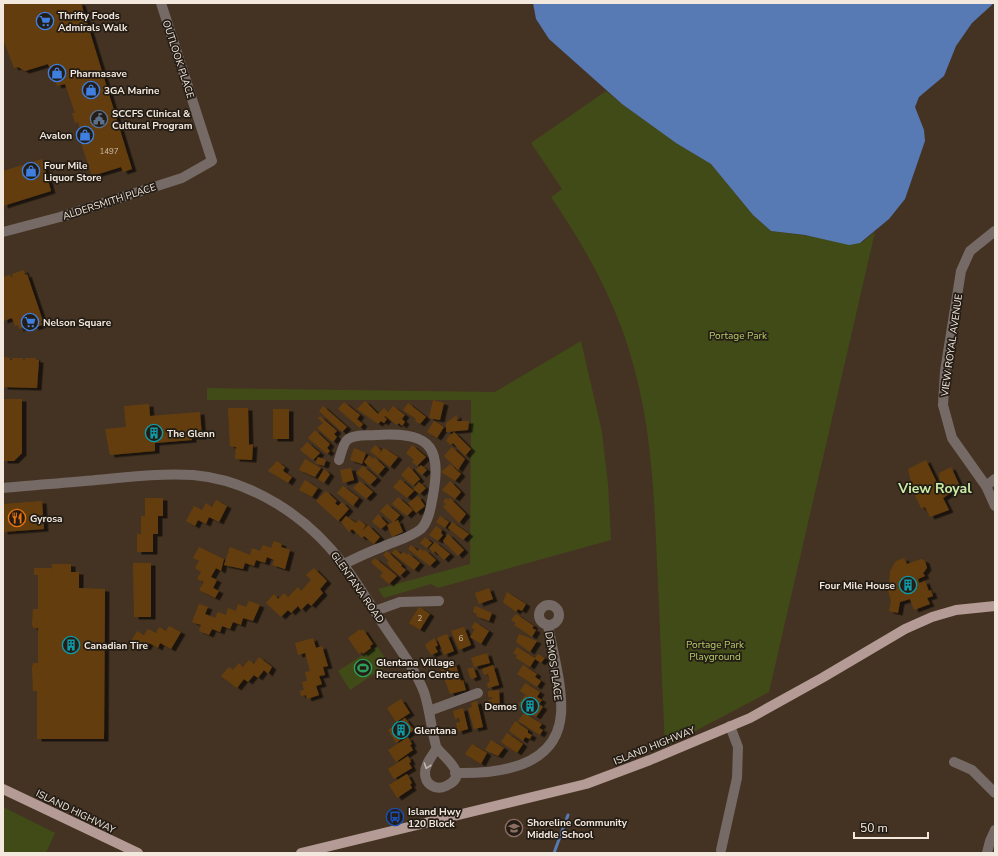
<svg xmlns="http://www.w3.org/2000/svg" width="998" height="856" font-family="'Nunito Sans',sans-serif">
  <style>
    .green { fill: #414b18 }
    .water { fill: #5779b4 }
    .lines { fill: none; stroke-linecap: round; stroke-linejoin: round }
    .stream { stroke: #5779b4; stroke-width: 3 }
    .building { fill: #643e0e; filter: url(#shadow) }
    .minor { stroke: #766a67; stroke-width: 10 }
    .major { stroke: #b59b95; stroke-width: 10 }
    .oneway { stroke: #c1b6ae }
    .labels { text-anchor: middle; stroke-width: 3.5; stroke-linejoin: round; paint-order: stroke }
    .number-label { font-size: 8px; fill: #cfbeaa }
    .poi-label { font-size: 10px; font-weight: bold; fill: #f3e8de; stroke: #241d15; text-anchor: start }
    .street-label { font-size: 10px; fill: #f3e8de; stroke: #241d15 }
    .park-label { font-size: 10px; fill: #b6cc67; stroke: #241d15 }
    .district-label { font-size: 14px; font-weight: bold; fill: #caeda7; stroke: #241d15 }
  </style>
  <defs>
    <filter id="shadow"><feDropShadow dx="4.5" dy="2.5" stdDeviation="0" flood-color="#0009"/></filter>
  </defs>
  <rect width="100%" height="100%" fill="#432"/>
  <g class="green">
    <path d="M606 91 622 104 676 143 711 164 753 215 771 231 861 243 875 232 769 692 665 747C662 686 660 624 657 563 654 489 651 418 628 347 611 293 583 244 551 197L562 189 531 143Z"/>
    <path d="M581 341 602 432 608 484 611 540 438 588 431 584 384 598 378 589 470 564 471 400H207V388L495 392Z"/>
    <path d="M377 646 389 664 350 690 338 671Z"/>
    <path d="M3 807 55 833 46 853H3Z"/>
  </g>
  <path class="water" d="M533 3H994L972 23 956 46 944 76 919 97 915 107 924 130 925 141 905 199 889 219 860 243 849 245 805 235 771 231 753 215 711 164 676 143 622 104 549 39 536 19Z"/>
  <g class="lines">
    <path class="stream" d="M554 853 568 815"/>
  </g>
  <g class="building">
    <path d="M3 3H81L132 169 123 172 121 167 92 176 80 140 83 139 78 122 75 123 72 113H75L65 84 57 86 51 69H50L48 64 25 71 18 67 14 68 3 39Z"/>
    <path d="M42 159 51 191 3 206V171Z"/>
    <path d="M24 270 25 275 27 274 43 321H41L42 325 34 328 33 325H30L19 329 18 325 15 326 12 318 3 321V303L6 302H3V277L10 275 11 277H13L12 274Z"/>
    <path d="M3 357 10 358V360H12V358H23V360H25V358H36V360H39L37 388 3 387Z"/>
    <path d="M3 399H22V453L14 461H3Z"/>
    <path d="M433 400 444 403 440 420 429 418Z"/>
    <path d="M365 401 378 414 384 408 388 412 393 406 405 415 402 419 405 422 402 426 399 423 397 425 385 416 384 417 387 419 384 423 381 421 378 424 357 409Z"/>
    <path d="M344 402 360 415 357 419 363 424 360 428 338 409Z"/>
    <path d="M408 403 426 417 420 424 415 421 416 419 403 410Z"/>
    <path d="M149 404 150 416 200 412 202 437H192V440L155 443V451L110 455 105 429 126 427 124 406Z"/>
    <path d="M323 406 347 427 342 432 319 411Z"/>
    <path d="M228 408H248L249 445 253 444 252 460 235 459 236 447 230 446Z"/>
    <rect x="273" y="409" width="16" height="30"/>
    <path d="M457 415V421H469L468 430 446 432V423Z"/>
    <path d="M320 416 337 431 334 434 337 437 333 442 317 428 323 423 318 418Z"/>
    <path d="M434 421 444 427 437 438 427 432Z"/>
    <path d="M315 430 330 444 327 448 330 451 327 454 308 438Z"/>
    <path d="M454 432 471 449 465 456 453 443 451 445 446 441 450 434 451 435Z"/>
    <path d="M307 442 320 453 313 460 300 450Z"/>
    <path d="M375 445 381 450 378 454 384 448 398 457 390 467 370 451Z"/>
    <path d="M412 445 426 457 417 466 412 462 414 460 406 453Z"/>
    <path d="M452 447 465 459 458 470 444 456Z"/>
    <path d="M354 448 366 453 362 464 350 460Z"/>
    <path d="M369 455 373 459 374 457 385 467 378 475 364 462Z"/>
    <path d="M318 457 326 460 324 466 315 463Z"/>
    <path d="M305 459 321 468 315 477 299 470Z"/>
    <path d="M926 460 938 485 940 484 939 473 951 467 959 484 953 487 955 490 943 498 949 510 930 517 925 507 921 508 913 491 908 469Z"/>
    <path d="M277 461 285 467 283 471 292 477 288 483 268 471Z"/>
    <path d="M450 464 461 474 455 481 441 472Z"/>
    <path d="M421 465 427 470 422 475 416 470Z"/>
    <path d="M363 466 377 478 370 485 356 473Z"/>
    <path d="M409 466 420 479 413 486 401 475Z"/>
    <path d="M351 468 354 480 343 483 340 470Z"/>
    <path d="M324 469 330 474 324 483 318 479Z"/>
    <path d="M400 479 414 491 407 498 393 487Z"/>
    <path d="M305 480 318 488 312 497 299 490Z"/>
    <path d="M360 481 373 492 366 499 353 488Z"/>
    <path d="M450 481 461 492 455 499 442 490Z"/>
    <path d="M419 482 426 488 420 494 413 489Z"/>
    <path d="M343 486 359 498 353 506 337 493Z"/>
    <path d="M326 491 337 501 335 503 338 506 342 502 349 509 338 521 316 501Z"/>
    <path d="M418 496 425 506 416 513 408 503Z"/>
    <path d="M398 497 413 510 407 516 392 504Z"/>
    <path d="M145 498H163V516H158V534H153V552H137V534H141V516H145Z"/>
    <path d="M446 498 448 500 450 498 466 514 459 523 443 507 446 504 443 502Z"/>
    <path d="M216 500 227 506 219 522 209 517 206 524 198 520 195 526 186 521 194 506 202 510 206 503 212 507Z"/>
    <path d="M42 501 44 529 3 532V504Z"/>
    <path d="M387 504 400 515 394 522 398 520 403 532 392 537 387 525 393 522 380 511Z"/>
    <path d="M378 514 387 524 381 529 372 522Z"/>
    <path d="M346 516 356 523 359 520 366 525 362 531 368 525 380 537 374 544 364 536 362 538 352 529 349 532 341 522Z"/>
    <path d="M440 516 449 522 445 528 436 522Z"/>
    <path d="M452 522 469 534 463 540 448 528Z"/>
    <path d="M436 526 442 530 441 533 443 535 438 541 429 535Z"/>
    <path d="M448 534 464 550 458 556 443 541Z"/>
    <path d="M425 537 432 543 427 548 420 543Z"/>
    <path d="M274 541 282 544 281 547 290 550 285 569 272 565 274 560 267 557 265 563 256 560 254 566 245 563 243 569 224 565 230 547 250 555 252 548 260 551 263 545 271 548Z"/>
    <path d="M435 542 450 554 444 560 435 551 433 553 429 548Z"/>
    <path d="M411 545 418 551 420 549 424 551 425 550 436 560 430 566 408 549Z"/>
    <path d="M199 547 224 559 221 571 216 568 211 577 217 580 213 588 219 591 215 598 199 590 204 582 197 579 201 572 195 568 199 561 193 558Z"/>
    <path d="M395 549 401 554 404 552 407 555 408 553 420 563 414 570 392 553Z"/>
    <path d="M387 551 402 565 401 566 406 570 400 576 390 567 387 562 389 561 383 555Z"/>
    <path d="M375 558 397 576 389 584 380 576 383 573 371 562Z"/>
    <path d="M904 558 907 564 921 559 925 561 927 568 923 573 925 576 918 579 919 583 925 581 929 591 931 590 933 596 927 598 930 604 914 610 910 599 900 602 898 613 889 611 891 601 887 587H889L890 571 896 561Z"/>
    <path d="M133 563H151V617H134Z"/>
    <path d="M52 564H71V572H79V588L105 589 104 739H37V691H33L32 668 33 663H38V628H33L32 624 33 609H38V575H34V568H51V572Z"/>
    <path d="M314 568 327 581 320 589 323 593 311 606 308 603 301 610 298 606 291 613 288 610 281 617 266 603 274 594 278 599 284 593 288 597 298 587 301 591 311 580 306 575Z"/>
    <path d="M489 588 493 599 479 604 475 593Z"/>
    <path d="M507 592 526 604 522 611 518 609 516 612 503 602Z"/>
    <path d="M249 601 260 605 253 621 243 618 241 625 233 622 230 629 222 626 220 632 212 629 209 635 199 631 201 625 192 622 199 604 208 607 205 614 215 618 218 612 226 615 228 608 236 611 238 604 246 607Z"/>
    <path d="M475 606 492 613 489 621 476 616 477 614 473 612Z"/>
    <path d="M419 607 430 614 420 630 409 623Z"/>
    <path d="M516 614 534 626 532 628 536 630 532 637 514 625 516 623 511 620Z"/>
    <path d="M475 622 489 631 481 644 470 637 475 629 471 628Z"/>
    <path d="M169 626 181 632 171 649 160 643 158 648 149 643 146 648 138 644 135 649 129 645 137 631 144 635 148 629 156 633 159 627 166 631Z"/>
    <path d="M464 627 471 645 459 650 451 631Z"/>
    <path d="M360 629 361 631 363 629 373 644 370 646 371 648 363 654 362 652 359 654 348 638Z"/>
    <path d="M447 634 454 651 444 655 437 638Z"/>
    <path d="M519 634 537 641 530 652 516 642Z"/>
    <path d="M313 638 316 648 322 646 328 666 323 667 325 675 319 676 322 684 316 686 319 695 307 699 306 695 301 696 300 691 304 690 302 682 307 681 305 672 310 671 305 653 298 655 295 643Z"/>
    <path d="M434 638 438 645 435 647 438 652 431 655 425 645Z"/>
    <path d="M517 647 535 658 538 654 545 658 541 663 535 659 530 667 516 658 517 655 513 653Z"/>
    <path d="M487 653 490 663 474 667 471 658Z"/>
    <path d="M259 657 272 667 268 674 264 670 258 678 254 675 248 682 244 679 237 688 221 676 229 667 233 670 239 663 243 667 249 660 254 664Z"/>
    <path d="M455 662 461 681 463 680 466 690 450 694 440 667Z"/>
    <path d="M493 665 499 685 488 688 487 683 490 682 488 674 484 675 482 669Z"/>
    <path d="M523 665 537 674 535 677 541 681 537 687 517 674Z"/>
    <path d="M473 667 477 677 471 679 467 669Z"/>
    <path d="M525 683 540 692 537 697 542 700 539 704 520 691Z"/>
    <path d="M499 690 500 707 489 709 488 700 492 699V697H488V691Z"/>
    <path d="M525 695 543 707 536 717 518 705Z"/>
    <path d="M401 699 410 713 396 722 387 708Z"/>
    <path d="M477 701 483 727 474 729 468 708 472 707 471 703Z"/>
    <path d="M463 708 468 729 458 732 456 723 460 722 459 718 455 719 453 711Z"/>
    <path d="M524 713 542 724 539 728 543 730 540 735 518 721Z"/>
    <path d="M405 718 414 730 396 743 388 730Z"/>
    <path d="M515 721 528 730V733L532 735 530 739 525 737 523 741 509 731Z"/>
    <path d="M507 733 523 744 517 753 501 742Z"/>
    <path d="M408 737 412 744 410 745 413 750 396 762 388 750Z"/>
    <path d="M491 740 504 748 498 756 485 750Z"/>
    <path d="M472 744 487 753 481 764 465 754Z"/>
    <path d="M408 756 411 762 409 763 412 768 394 779 388 769Z"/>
    <path d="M407 774 412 783 410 784 412 788 397 798 389 785Z"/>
  </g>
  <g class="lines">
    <g class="minor">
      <path d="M995 231 970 251 961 271 945 371 943 405 952 438 986 486 995 506"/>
      <path d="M3 232 60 217 182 178 212 161 161 3"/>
      <path d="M339 460C341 454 343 444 347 440 354 434 367 436 376 435 425 432 443 442 433 495 431 506 429 521 421 529 410 538 395 541 382 547 369 552 356 558 344 564"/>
      <path d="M986 486 995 479"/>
      <path d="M3 488C34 485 65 483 96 480 128 477 160 473 193 475 252 480 308 517 343 564 358 584 371 606 385 627 399 648 415 669 424 692 430 710 431 728 436 746 439 755 473 774 446 786 435 791 425 784 425 773 425 764 432 756 437 748"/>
      <circle cx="549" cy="615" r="10"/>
      <path d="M375 611 400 602 439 601"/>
      <path d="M429 711 478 693"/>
      <path d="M954 762 972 770 995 793"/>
      <path d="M455 773C497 774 557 768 561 714 563 687 553 653 548 626"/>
      <path d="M721 850 737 778 738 747 730 726"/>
      <path d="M987 853 990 841 995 830"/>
    </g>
    <g class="major">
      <path d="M3 789 138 853"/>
      <path d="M301 853 586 784 650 760 750 718 822 678 905 629 932 617 956 610 995 606"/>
    </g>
  </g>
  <defs><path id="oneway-chevron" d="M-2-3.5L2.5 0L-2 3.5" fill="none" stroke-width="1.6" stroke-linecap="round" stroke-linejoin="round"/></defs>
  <use class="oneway" href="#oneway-chevron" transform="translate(427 766) rotate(109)"/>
  <defs>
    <symbol id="supermarket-ring" viewBox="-11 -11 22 22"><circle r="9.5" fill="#241d15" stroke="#3f7fe0" stroke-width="1.5"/><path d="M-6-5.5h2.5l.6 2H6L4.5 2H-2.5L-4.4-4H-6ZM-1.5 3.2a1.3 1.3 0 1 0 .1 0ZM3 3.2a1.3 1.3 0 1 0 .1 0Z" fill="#3f7fe0"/></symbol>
    <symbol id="shop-ring" viewBox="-11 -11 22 22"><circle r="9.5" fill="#241d15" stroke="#3f7fe0" stroke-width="1.5"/><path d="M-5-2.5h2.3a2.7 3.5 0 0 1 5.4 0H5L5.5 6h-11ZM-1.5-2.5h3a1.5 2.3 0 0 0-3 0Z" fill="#3f7fe0"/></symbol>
    <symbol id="civic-ring" viewBox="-11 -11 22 22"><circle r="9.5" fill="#241d15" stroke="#5c6f8a" stroke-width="1.5"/><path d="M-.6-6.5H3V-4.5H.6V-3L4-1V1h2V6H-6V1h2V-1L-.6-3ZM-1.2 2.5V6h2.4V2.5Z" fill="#5c6f8a"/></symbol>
    <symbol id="building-ring" viewBox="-11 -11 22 22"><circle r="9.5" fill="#241d15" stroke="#0f9aa8" stroke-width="1.5"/><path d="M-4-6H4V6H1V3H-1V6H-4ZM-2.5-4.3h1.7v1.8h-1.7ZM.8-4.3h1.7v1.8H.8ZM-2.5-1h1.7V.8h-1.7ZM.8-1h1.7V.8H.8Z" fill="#0f9aa8"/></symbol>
    <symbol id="restaurant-ring" viewBox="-11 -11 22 22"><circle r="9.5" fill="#241d15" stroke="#e8710a" stroke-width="1.5"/><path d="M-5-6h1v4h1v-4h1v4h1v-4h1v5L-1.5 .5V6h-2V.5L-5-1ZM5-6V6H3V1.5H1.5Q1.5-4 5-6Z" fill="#e8710a"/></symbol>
    <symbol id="stadium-ring" viewBox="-11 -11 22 22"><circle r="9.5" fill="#241d15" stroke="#2e9e5b" stroke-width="1.5"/><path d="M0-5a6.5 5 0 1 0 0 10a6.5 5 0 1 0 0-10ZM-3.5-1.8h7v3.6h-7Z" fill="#2e9e5b"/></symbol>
    <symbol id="bus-ring" viewBox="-11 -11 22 22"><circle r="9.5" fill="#241d15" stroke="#1a4fb4" stroke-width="1.5"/><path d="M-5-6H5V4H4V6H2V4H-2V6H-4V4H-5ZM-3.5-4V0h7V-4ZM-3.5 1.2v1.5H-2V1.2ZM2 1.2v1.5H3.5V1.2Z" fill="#1a4fb4"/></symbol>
    <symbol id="school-ring" viewBox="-11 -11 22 22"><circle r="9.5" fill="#241d15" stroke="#8d6e63" stroke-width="1.5"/><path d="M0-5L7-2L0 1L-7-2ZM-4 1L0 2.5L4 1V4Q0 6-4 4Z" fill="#8d6e63"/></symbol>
  </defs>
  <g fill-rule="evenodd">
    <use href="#supermarket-ring" x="35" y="11" width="20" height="20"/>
    <use href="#shop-ring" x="47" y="63" width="20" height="20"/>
    <use href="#shop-ring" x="81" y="80" width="20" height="20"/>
    <use href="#civic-ring" x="89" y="109" width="20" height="20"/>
    <use href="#shop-ring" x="75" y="125" width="20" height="20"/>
    <use href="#shop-ring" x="21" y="161" width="20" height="20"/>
    <use href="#supermarket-ring" x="20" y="312" width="20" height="20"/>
    <use href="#building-ring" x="144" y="423" width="20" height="20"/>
    <use href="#restaurant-ring" x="7" y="508" width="20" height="20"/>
    <use href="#building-ring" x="898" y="575" width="20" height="20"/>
    <use href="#building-ring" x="61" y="635" width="20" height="20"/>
    <use href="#stadium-ring" x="353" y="658" width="20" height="20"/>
    <use href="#building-ring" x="520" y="696" width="20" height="20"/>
    <use href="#building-ring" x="391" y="720" width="20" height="20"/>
    <use href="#bus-ring" x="385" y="807" width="20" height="20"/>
    <use href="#school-ring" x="504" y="818" width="20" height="20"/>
  </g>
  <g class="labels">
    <g class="number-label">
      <text x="109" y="154">1497</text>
      <text x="420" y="621">2</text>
      <text x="461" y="641">6</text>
    </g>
    <g class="poi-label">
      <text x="58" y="19">Thrifty Foods<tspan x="58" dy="12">Admirals Walk</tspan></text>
      <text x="70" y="77">Pharmasave</text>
      <text x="104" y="94">3GA Marine</text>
      <text x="112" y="117">SCCFS Clinical &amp;<tspan x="112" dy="12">Cultural Program</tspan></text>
      <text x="72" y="139" text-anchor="end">Avalon</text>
      <text x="44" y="169">Four Mile<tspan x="44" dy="12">Liquor Store</tspan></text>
      <text x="43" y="326">Nelson Square</text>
      <text x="167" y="437">The Glenn</text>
      <text x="30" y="522">Gyrosa</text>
      <text x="895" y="589" text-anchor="end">Four Mile House</text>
      <text x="84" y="649">Canadian Tire</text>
      <text x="376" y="666">Glentana Village<tspan x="376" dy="12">Recreation Centre</tspan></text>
      <text x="517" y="710" text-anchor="end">Demos</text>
      <text x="414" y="734">Glentana</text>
      <text x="408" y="815">Island Hwy<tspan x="408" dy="12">120 Block</tspan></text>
      <text x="527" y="826">Shoreline Community<tspan x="527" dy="12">Middle School</tspan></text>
    </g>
    <g class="street-label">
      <text transform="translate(179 59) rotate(72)" y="4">OUTLOOK PLACE</text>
      <text transform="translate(109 201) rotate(-18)" y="4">ALDERSMITH PLACE</text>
      <text transform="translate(951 345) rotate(-82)" y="4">VIEW ROYAL AVENUE</text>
      <text transform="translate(358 587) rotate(55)" y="4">GLENTANA ROAD</text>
      <text transform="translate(554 666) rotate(82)" y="4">DEMOS PLACE</text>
      <text transform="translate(654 745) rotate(-22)" y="4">ISLAND HIGHWAY</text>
      <text transform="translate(76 811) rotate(26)" y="4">ISLAND HIGHWAY</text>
    </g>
    <g class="park-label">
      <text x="738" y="339">Portage Park</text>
      <text x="715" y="648">Portage Park<tspan x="715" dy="12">Playground</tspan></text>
    </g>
    <g class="district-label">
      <text x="935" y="493">View Royal</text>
    </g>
  </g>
  <rect width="998" height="856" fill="none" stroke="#f3e8de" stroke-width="8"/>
  <path d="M854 832v6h74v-6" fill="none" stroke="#f3e8de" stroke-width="2"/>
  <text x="860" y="832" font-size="12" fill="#f3e8de" stroke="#241d15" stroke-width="3" paint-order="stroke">50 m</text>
</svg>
